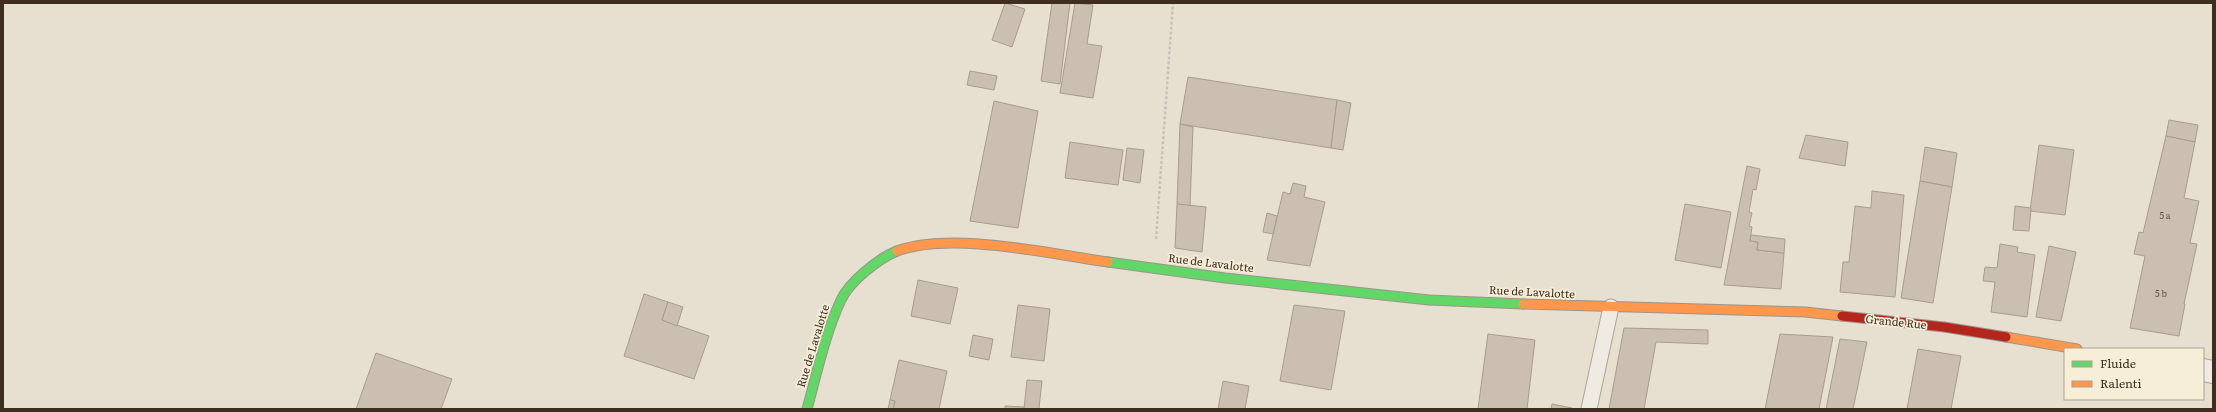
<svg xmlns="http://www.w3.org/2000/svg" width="2216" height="412" font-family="Literata,serif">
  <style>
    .building { fill: #cbbfb2; stroke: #a89c90 }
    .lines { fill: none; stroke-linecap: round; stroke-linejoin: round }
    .lane-casing { stroke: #ada599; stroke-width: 17 }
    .street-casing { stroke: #ada599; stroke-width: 24 }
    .fast-casing { stroke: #9c958a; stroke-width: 11 }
    .slow-casing { stroke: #9c958a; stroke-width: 11 }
    .jam-casing { stroke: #9c958a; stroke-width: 11 }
    .path { stroke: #c8c2b9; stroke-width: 2.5; stroke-dasharray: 3 2; stroke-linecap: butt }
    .lane { stroke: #efebe3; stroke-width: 15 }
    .street { stroke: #efebe3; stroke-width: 22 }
    .fast { stroke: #63d668; stroke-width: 9 }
    .slow { stroke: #ff974d; stroke-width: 9 }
    .jam { stroke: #b3261e; stroke-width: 9 }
    .labels { text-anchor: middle; stroke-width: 3.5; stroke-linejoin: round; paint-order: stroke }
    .number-label { font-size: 9px; fill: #605244 }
    .street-label { font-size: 11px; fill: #3d2e20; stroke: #f7eed8 }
  </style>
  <rect width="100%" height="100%" fill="#e7e0d1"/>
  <g class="building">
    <path d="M1005 3 1025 9 1012 47 992 40Z"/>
    <path d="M1052 3H1070L1060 84 1041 81Z"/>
    <path d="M1075 3 1093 5 1087 44 1102 46 1093 98 1060 93Z"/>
    <path d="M970 71 997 76 994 90 967 85Z"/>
    <path d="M1188 77 1337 100 1331 148 1180 124Z"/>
    <path d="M1337 100 1351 103 1343 150 1331 148Z"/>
    <path d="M994 101 1038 111 1018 228 970 221Z"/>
    <path d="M2169 120 2198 125 2195 142 2166 136Z"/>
    <path d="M1180 124 1193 127 1190 206 1177 204Z"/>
    <path d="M1806 135 1848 142 1845 166 1799 158Z"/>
    <path d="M2166 136 2195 142 2184 198 2199 201 2190 243 2197 244 2184 304H2185L2179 336 2130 328 2145 256 2134 254 2139 232 2143 233Z"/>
    <path d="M1070 142 1123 150 1118 185 1065 178Z"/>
    <path d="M2039 145 2074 150 2065 215 2030 211Z"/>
    <path d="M1925 147 1957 153 1952 187 1920 181Z"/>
    <path d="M1127 148 1144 150 1140 183 1123 180Z"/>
    <path d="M1747 166 1760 169 1756 190 1753 189 1749 212 1752 213 1749 226 1752 227 1750 241 1758 242 1757 250 1784 253 1781 289 1724 285Z"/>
    <path d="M1920 181 1952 187 1933 303 1901 298Z"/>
    <path d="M1293 183 1306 186 1304 197 1325 202 1310 266 1267 260 1283 192 1290 194Z"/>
    <path d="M1872 191 1904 195 1895 297 1840 292 1843 262H1849L1855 206 1871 208Z"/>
    <path d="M1177 204 1206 207 1202 252 1175 248Z"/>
    <path d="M1685 204 1731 212 1721 268 1675 260Z"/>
    <path d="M2015 206 2031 208 2029 231 2013 230Z"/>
    <path d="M1267 213 1277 216 1273 234 1263 232Z"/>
    <path d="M1751 235 1785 239 1784 253 1757 250 1758 242 1750 241Z"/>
    <path d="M2000 244 2018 247 2017 252 2035 255 2027 317 1991 312 1995 282 1983 281 1985 267 1997 268Z"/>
    <path d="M2049 246 2076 252 2061 321 2036 317Z"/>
    <path d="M918 280 958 288 950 324 911 316Z"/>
    <path d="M644 294 668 302 662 320 709 336 694 379 624 356Z"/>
    <path d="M668 302 683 307 677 326 662 320Z"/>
    <path d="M1018 305 1050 309 1044 361 1011 357Z"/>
    <path d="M1294 305 1345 311 1331 390 1280 381Z"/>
    <path d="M1624 328 1708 330V344L1656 342 1644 409H1609Z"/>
    <path d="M1488 334 1535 340 1527 409H1478Z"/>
    <path d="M1780 334 1833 337 1819 409H1765Z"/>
    <path d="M973 335 993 339 989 360 969 356Z"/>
    <path d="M1840 339 1867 342 1853 409H1826Z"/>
    <path d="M1918 349 1961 356 1951 409H1907Z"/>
    <path d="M376 353 452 379 441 409H356Z"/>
    <path d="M899 360 947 371 939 409H893L895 401 890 400Z"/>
    <path d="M1027 380 1042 381 1039 408 1042 409H1024Z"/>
    <path d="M1223 381 1249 386 1245 409H1218Z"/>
    <path d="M890 400 895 401 893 409H888Z"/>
    <path d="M1552 404 1572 408V409H1551Z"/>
    <path d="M1005 406 1024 407V409H1005Z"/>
  </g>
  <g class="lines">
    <defs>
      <path id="lane" d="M1589 409 1611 307"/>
      <path id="street" d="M2203 370 2213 372"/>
      <g id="fast">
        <path d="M1108 262 1225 278 1429 300 1523 304"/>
        <path d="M807 409C817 373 825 334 841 300 849 282 879 258 897 251"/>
      </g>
      <g id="slow">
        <path d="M897 251C953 231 1049 254 1108 262"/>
        <path d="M1523 304 1805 312 1842 316"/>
        <path d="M2006 337 2077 349"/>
      </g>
      <path id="jam" d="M1842 316 1944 327 2006 337"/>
    </defs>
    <use href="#lane" class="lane-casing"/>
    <use href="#street" class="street-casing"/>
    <use href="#fast" class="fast-casing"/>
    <use href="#slow" class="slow-casing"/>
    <use href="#jam" class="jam-casing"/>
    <path class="path" d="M1156 239 1173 3"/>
    <use href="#lane" class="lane"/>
    <use href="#street" class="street"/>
    <use href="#fast" class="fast"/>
    <use href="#slow" class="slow"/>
    <use href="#jam" class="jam"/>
  </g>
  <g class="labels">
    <g class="number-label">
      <text x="2165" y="219">5 a</text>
      <text x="2161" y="297">5 b</text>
    </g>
    <g class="street-label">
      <text transform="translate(1211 263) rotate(7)" y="4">Rue de Lavalotte</text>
      <text transform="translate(1532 292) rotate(3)" y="4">Rue de Lavalotte</text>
      <text transform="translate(1896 322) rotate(6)" y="4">Grande Rue</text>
      <text transform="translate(813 346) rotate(-73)" y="4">Rue de Lavalotte</text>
    </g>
  </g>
  <rect width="2216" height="412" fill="none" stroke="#3d2e20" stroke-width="8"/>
  <rect x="2064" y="348" width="140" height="52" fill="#f7eed8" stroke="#ada18e"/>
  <rect x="2072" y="361" width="20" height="6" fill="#63d668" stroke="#ada18e"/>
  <text x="2100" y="368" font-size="12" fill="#3d2e20">Fluide</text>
  <rect x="2072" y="381" width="20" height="6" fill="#ff974d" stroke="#ada18e"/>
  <text x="2100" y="388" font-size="12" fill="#3d2e20">Ralenti</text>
</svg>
